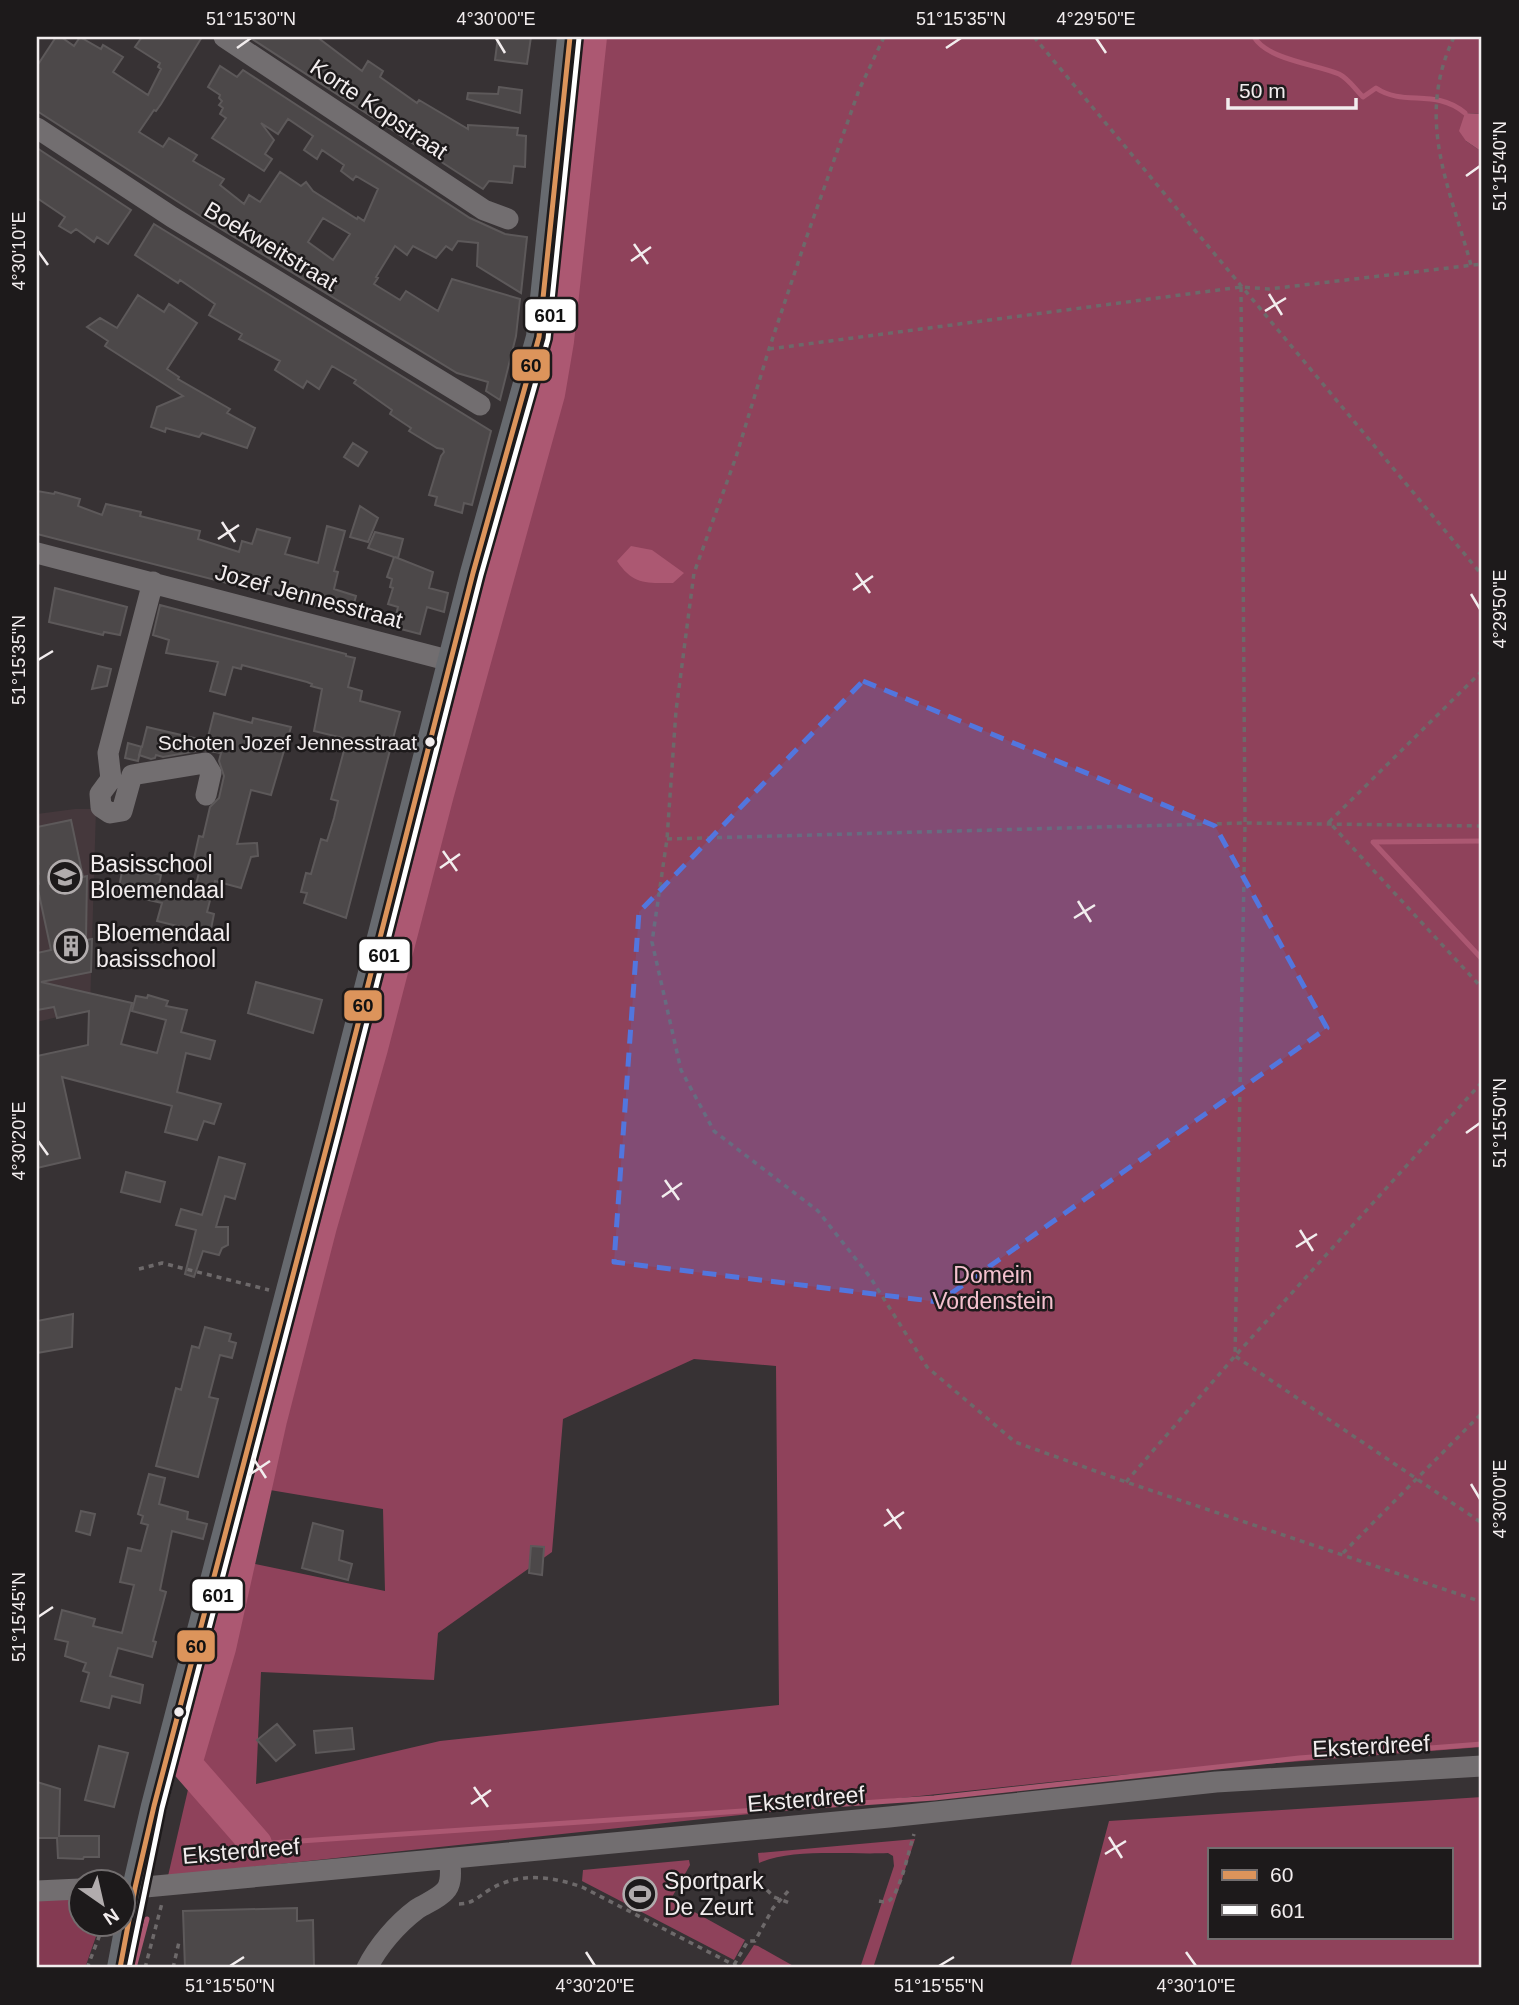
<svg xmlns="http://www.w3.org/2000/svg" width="1519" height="2005" font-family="Arial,sans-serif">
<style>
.built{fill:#45383c}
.green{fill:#843a52}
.forest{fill:#8f425b;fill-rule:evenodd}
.water{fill:#ac5872}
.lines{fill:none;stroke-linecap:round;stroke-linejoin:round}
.stream{stroke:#ac5872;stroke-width:5}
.river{stroke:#ac5872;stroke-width:32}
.building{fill:#4c4849;stroke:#5d595a;stroke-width:2;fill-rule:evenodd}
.path{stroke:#6d696a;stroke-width:3.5;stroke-dasharray:5 5;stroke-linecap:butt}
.minor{stroke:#726e70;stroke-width:21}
.major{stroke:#676a6f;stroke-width:26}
.bus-1-casing{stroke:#1d1a1b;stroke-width:10}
.bus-2-casing{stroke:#1d1a1b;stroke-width:10}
.bus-1{stroke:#dc945b;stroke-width:5}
.bus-2{stroke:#fff;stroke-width:5}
.marked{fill:#5276de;fill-opacity:0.2;stroke:#5276de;stroke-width:5;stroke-dasharray:14 9;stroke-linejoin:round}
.ticks{fill:none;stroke:#f2edee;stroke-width:2.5}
.bus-dot{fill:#f2edee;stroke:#1d1a1b;stroke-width:2.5}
.labels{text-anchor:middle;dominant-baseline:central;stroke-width:5;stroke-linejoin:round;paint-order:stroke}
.bus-label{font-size:21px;fill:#f2edee;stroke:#1d1a1b;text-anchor:end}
.street-label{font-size:23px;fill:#f2edee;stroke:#1d1a1b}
.poi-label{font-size:23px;fill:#f2edee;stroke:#1d1a1b;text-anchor:start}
.park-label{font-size:23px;fill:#f5c2cf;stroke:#1d1a1b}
.line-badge{stroke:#1d1a1b;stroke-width:2.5}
.pale-badge-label{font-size:19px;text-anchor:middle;font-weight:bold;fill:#111}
.neatline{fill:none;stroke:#f2edee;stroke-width:2.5}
.ticks-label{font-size:18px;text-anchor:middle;fill:#f2edee}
</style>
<rect width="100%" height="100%" fill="#373234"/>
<!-- built -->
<path class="built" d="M75,809H96L90,1009L37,1022V814Z"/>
<!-- green -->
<path class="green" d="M80,1898V1924L100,1925L85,1968H37V1900Z"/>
<!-- forest -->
<path class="forest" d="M585,37H1482V114L1465,113L1466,141L1482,152V1747L1107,1776L168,1876L241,1561L385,1591L383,1509L258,1488L543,395L568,201ZM694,1359L776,1366L779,1705L440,1741L256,1784L261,1672L434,1680L438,1633L552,1552L563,1419Z
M1482,1797V1968H1070L1109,1821ZM1209,1849H1451V1937H1209Z
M915,1839L873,1968H860L894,1866L893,1856L888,1853C851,1855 791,1848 759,1863L758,1853Z
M689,1860L690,1865L671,1899L745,1940L734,1960L582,1881L583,1870Z
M754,1945L758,1946L797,1968H748L741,1965Z"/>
<!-- water -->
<path class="water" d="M1465,113L1482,114V152L1466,141L1459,131Z
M631,546L652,550L684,573L673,583C646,583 633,585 617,561Z"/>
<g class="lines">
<!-- stream -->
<path class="stream" d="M1254,37C1268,60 1315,64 1339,74C1348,78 1356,90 1363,97L1376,88C1404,107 1435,88 1465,113
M1482,841L1373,842L1482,959
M256,1844L934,1798L1299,1758L1482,1744
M134,1968L147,1919"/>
<!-- river -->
<path class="river" d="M256,1844L186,1764L220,1648L271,1420L321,1226L372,1048L438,794L549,394L558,341L591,37"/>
</g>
<!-- building -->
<path class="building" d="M56,37H61L74,46L80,37L101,49L103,45L123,57L113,72L148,95L161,69L158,67L160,63L135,47L142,37H202L161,104L156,111L154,110L139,132L163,147L169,138L197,155L193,161L224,179L220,185L244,204L249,195L260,202L280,172L301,186L306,182L313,191L357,219L358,217L364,221L378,189L356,176L353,180L341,171L344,165L322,150L317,159L304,150L313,136L288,119L278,134L261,123L274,140L265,154L272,159L264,171L212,138L226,118L220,114L223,108L219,105L222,101L219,98L220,95L208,87L220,66L237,77L243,70L470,218L505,234L527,237L521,293L477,266L478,243L458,241L452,250L446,246L436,258L413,246L407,255L395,246L376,277L378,278L374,284L400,300L406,291L438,311L452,279L520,299L516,336L500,400L486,391L488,382L457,373L211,223L37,111V66ZM323,218L350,234L333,260L308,242Z
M249,37H317L362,71L368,61L383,71L380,77L417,103L419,100L468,129V125L518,128L517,135L526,136L525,167L514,166L512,183L489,181L483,189Z
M498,37H531L527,64L495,60Z
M499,87L522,90L520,113L467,99L468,93L498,94Z
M37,148L131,210L108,244L97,237L94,242L76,229L71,233L59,226L65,217L37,198Z
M154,224L491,431L472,505L464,503L462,513L435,505L437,497L429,495L441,456L444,452L443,449L437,448L409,431L411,428L390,414L392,410L354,383L356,380L332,366L319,389L307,381L303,388L275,370L280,361L239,339L242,334L209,315L215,304L180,280L178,283L135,255Z
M138,295L164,312L169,304L197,323L167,369L179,377L178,379L230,409L227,413L255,428L247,448L202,433L199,437L166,428L165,432L151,427L157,407L183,396L105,346L108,341L87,327L100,318L117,328Z
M353,443L367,452L358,466L344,457Z
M37,491L54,494L55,492L80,499L78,506L102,515L106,504L141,512L140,516L200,531L198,539L239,552L242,541L252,544L257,529L290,538L285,554L318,563L327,526L345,531L334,571L338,572L334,589L356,596L351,615L37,534Z
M360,506L378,518L368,542L350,537Z
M375,532L403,539L398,558L395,557L433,572L429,588L448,593L444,612L427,607L420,634L393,627L398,607L388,604L393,588L390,587L392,579L387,577L394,557L368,548Z
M55,588L127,607L120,635L104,632L103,635L49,622Z
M160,605L346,654V656L355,658L348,687L362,691L360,701L400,712L346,918L304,903L307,893L301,892L306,873L311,874L321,839L327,841L334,818L338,801L331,799L347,739L314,731L322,689L311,686L312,684L307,682L242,665L241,669L233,667L225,695L210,691L218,662L166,653L169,640L153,635Z
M98,666L111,669L107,686L92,689Z
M214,713L252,723L253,718L291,727L271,795L251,790L237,844L257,843L258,856L251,857L241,888L215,881L207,912L214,914L210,934L157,921L162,903L118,893L123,866L161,875L159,885L194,892L201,865L193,863L199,836L203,837L210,807L219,798L224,776L219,761L221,753L203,750L163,757L156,755L155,758L151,759L139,755L141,748L138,761L125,758L128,743L142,747L147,727L207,741Z
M71,820L83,877L87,876L86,940L92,939L91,972L41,982L132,1003L121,1044L157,1053L166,1020L132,1011L136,996L147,998L148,995L168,1001L166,1006L187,1010L181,1032L215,1041L210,1059L186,1053L177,1092L221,1104L214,1124L204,1121L197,1140L165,1132L172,1106L62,1077L80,1158L37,1168V1056L88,1045L89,1011L57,1018L54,1007L37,1010V953L51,950L37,885L39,884L37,871V827Z
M256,982L322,1000L313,1033L248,1013Z
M219,1157L245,1164L235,1199L225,1196L216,1227H228V1245L222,1248L219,1255L203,1251L194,1277L185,1274L196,1230L176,1225L181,1209L202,1215Z
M126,1172L165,1182L160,1202L121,1192Z
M73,1314L72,1347L37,1353V1321Z
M205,1327L231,1334L229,1341L236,1343L232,1358L220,1355L209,1397L218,1399L198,1477L156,1466L176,1388L181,1390L192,1346L199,1348Z
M149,1474L165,1478L159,1504L188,1512L187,1519L207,1524L203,1539L172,1531L160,1590L166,1592L153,1641L156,1642L152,1657L118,1648L110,1676L143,1685L140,1703L112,1696L109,1708L81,1701L89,1673L83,1671L86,1663L65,1656L68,1642L55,1639L62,1610L95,1619L93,1626L122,1633L134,1585L120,1582L128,1548L141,1551L148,1525L141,1523L143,1516L138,1514Z
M81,1511L95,1514L90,1535L76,1531Z
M313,1523L343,1531L339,1560L352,1564L348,1580L302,1568Z
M531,1546L544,1547L542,1575L529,1573Z
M277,1724L295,1745L276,1761L257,1740Z
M352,1728L354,1749L316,1753L314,1731Z
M99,1746L128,1753L114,1807L85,1800Z
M37,1782L60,1789L59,1836H99V1857H84L83,1859L58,1858L57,1838H37Z
M297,1908V1921L313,1920L314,1968H185L183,1911Z"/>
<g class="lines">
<!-- path -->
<path class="path" d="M884,37L859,90L807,236L769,349L736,457L694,573L676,711L667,839L652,942L681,1070L714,1131L818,1211L870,1277L927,1367L1015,1442L1126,1482L1482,1602
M1034,37L1482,575
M1454,37C1415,119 1449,185 1471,265
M1241,287L1245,823L1235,1356L1482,1523
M769,349L1241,287L1269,289L1482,264
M1482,671L1329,822L1482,988
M667,839L1245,823L1482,826
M139,1269L162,1263L269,1290
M1126,1482L1235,1356L1482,1082
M1343,1553L1482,1413
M767,1890L774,1897L792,1904
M879,1901C884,1902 886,1903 890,1900C901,1890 909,1849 914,1834
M459,1904C472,1904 478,1897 489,1890C518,1872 551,1876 582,1887L740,1968
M734,1965L748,1941H755L773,1908L791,1888
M87,1968L104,1924
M145,1968L162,1903
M173,1968L179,1942"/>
<!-- minor -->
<path class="minor" d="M224,37L484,210L508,219
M37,128L172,217L480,405
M37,553L451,661
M153,582L108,753L111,779L100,794L101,807L110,813L122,811L132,775L205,763L211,773L206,795
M135,1888L889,1817L1216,1782L1482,1766
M37,1891L80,1889
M367,1968C378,1946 397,1924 417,1909C426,1903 438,1899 445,1891C453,1883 450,1869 450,1859"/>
<!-- major -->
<path class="major" d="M120,1968L135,1888L154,1806L331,1130L473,573L539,337L570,37"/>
<defs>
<path id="bus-1" d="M120,1968L135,1888L154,1806L331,1130L473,573L539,337L570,37"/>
<path id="bus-2" d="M129,1968L162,1808L339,1132L481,575L548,339L579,38"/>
</defs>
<!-- bus-1 casing -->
<use href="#bus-1" class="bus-1-casing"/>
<!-- bus-2 casing -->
<use href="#bus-2" class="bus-2-casing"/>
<!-- bus-1 -->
<use href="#bus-1" class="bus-1"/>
<!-- bus-2 -->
<use href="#bus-2" class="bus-2"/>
</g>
<!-- marked area -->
<path class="marked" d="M863,681L1215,826L1327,1028L939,1302L614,1262L639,912Z"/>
<!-- ticks -->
<path class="ticks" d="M496,38L505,53M1096,38L1106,53M237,48L251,38M946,48L961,38M1466,176L1480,166M634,244L648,264M38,251L48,265M631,261L651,247M1269,294L1282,315M1265,311L1286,298M222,522L235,542M218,539L239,525M856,573L870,593M853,590L873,576M1471,594L1480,609M38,660L53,651M443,851L457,871M440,868L460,854M1078,901L1091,922M1074,918L1095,905M1466,1133L1480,1123M38,1141L48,1155M665,1180L679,1200M662,1197L682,1183M1300,1230L1313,1251M1296,1247L1317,1234M253,1458L266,1478M249,1475L270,1461M1471,1484L1480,1499M887,1509L901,1529M884,1526L904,1512M38,1617L53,1607M474,1787L488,1807M471,1804L491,1790M1109,1837L1122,1858M1105,1854L1126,1841M586,1952L595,1966M1186,1952L1196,1966M230,1966L244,1957M939,1966L954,1957"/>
<!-- icons -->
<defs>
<symbol id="school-ring" viewBox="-11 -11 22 22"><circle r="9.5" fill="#1d1a1b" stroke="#b1acad" stroke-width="1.5"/><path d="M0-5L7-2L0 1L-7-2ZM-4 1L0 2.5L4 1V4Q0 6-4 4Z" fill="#b1acad"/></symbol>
<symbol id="building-ring" viewBox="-11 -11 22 22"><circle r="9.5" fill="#1d1a1b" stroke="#b1acad" stroke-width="1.5"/><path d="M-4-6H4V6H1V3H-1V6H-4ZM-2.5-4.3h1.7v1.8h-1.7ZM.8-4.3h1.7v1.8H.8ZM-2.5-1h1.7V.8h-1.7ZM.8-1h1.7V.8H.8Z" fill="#b1acad"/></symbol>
<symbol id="stadium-ring" viewBox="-11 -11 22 22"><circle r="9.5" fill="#1d1a1b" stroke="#b1acad" stroke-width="1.5"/><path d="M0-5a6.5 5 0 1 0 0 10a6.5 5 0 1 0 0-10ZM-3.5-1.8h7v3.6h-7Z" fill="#b1acad"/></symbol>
</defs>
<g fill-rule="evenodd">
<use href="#school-ring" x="46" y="858" width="38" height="38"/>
<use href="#building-ring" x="52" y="927" width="38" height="38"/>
<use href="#stadium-ring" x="621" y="1875" width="38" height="38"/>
</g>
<!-- markers -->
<g class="bus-dot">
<circle cx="430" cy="742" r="6"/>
<circle cx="179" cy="1712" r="6"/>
</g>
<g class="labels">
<!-- bus labels -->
<g class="bus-label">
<text x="417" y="742">Schoten Jozef Jennesstraat</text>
</g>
<!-- street labels -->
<g class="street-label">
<text transform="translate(379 109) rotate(34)">Korte Kopstraat</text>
<text transform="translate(271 246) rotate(31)">Boekweitstraat</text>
<text transform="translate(309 596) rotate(15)">Jozef Jennesstraat</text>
<text transform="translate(1371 1746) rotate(-3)">Eksterdreef</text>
<text transform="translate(806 1799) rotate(-5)">Eksterdreef</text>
<text transform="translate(241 1851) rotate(-5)">Eksterdreef</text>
</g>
<!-- poi labels -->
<g class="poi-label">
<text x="90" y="864">Basisschool<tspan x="90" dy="26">Bloemendaal</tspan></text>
<text x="96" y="933">Bloemendaal<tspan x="96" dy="26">basisschool</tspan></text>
<text x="664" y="1881">Sportpark<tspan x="664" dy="26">De Zeurt</tspan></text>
</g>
<!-- park labels -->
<g class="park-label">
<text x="993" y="1275">Domein<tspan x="993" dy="26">Vordenstein</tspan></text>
</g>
</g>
<g class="line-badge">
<rect x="524" y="298" width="53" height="34" rx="7" fill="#fff"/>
<rect x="511" y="348" width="40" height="34" rx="7" fill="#dc945b"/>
<rect x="358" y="938" width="53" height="34" rx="7" fill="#fff"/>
<rect x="343" y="989" width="40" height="33" rx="7" fill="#dc945b"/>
<rect x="191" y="1578" width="53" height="34" rx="7" fill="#fff"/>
<rect x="176" y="1629" width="40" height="34" rx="7" fill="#dc945b"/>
</g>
<g class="pale-badge-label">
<text x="550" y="322">601</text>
<text x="531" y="372">60</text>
<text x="384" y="962">601</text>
<text x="363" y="1012">60</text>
<text x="218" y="1602">601</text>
<text x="196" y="1653">60</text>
</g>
<!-- border -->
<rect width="1519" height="2005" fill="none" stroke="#1d1a1b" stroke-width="77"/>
<!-- legend -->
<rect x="1208" y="1848" width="245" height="91" fill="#1d1a1b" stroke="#726e6f" stroke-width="2"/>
<rect x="1222" y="1870" width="35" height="10" fill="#dc945b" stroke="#726e6f" stroke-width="2"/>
<text x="1270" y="1882" font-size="21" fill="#f2edee">60</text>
<rect x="1222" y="1905" width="35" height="10" fill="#ffffff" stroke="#726e6f" stroke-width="2"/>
<text x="1270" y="1918" font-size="21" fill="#f2edee">601</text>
<!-- north arrow -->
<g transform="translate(102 1903) rotate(146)"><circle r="33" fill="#1d1a1b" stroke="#726e6f" stroke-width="2"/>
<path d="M0-5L12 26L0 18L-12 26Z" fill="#b1acad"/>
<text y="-10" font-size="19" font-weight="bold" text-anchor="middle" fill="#f2edee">N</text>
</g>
<!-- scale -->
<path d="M1228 98v10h128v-10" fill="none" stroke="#f2edee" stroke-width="3.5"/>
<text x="1239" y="98" font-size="21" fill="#f2edee" stroke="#1d1a1b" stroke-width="5" paint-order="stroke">50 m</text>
<rect x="38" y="38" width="1442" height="1928" class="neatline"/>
<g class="ticks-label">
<text x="251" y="25">51°15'30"N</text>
<text x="496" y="25">4°30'00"E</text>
<text x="961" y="25">51°15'35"N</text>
<text x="1096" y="25">4°29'50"E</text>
<text transform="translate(1500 166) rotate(-90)" y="6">51°15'40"N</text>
<text transform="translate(19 251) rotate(-90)" y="6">4°30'10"E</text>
<text transform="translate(1500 609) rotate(-90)" y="6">4°29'50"E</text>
<text transform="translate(19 660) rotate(-90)" y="6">51°15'35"N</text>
<text transform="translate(1500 1123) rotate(-90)" y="6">51°15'50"N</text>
<text transform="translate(19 1141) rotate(-90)" y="6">4°30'20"E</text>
<text transform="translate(1500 1499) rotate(-90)" y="6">4°30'00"E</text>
<text transform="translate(19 1617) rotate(-90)" y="6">51°15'45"N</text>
<text x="230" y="1992">51°15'50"N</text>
<text x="595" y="1992">4°30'20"E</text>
<text x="939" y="1992">51°15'55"N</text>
<text x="1196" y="1992">4°30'10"E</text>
</g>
</svg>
